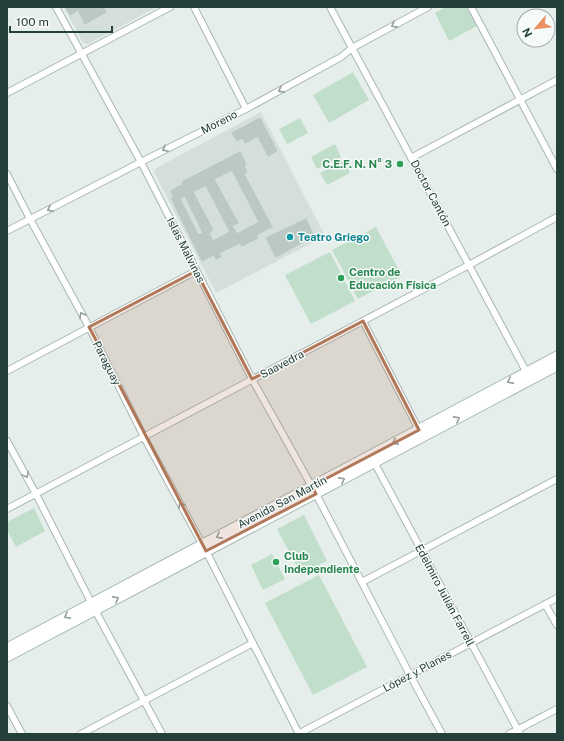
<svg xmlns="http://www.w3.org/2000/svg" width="564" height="741" font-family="'Public Sans',sans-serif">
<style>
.built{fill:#d4deda}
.green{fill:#c0deca}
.building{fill:#bbc9c4;stroke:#b8c7c2;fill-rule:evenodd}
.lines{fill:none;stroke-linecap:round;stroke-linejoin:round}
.minor-casing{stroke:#a8b6b2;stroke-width:8}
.secondary-casing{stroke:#a4b9b3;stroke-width:11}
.minor{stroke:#fff;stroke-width:6}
.secondary{stroke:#fff;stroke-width:9}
.oneway{stroke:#929f9c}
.marked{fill:#b07859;fill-opacity:0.2;stroke:#b07859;stroke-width:3;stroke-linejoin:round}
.leisure-dot{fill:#2e9e5b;stroke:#f6faf9;stroke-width:1.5}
.culture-dot{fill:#0f9aa8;stroke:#f6faf9;stroke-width:1.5}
.labels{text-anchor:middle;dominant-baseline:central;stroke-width:3;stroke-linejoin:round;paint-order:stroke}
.street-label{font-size:11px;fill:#253f3a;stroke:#f6faf9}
.leisure-label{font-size:11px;font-weight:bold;fill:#27864d;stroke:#f6faf9;text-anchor:start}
.culture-label{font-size:11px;font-weight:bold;fill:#0d838f;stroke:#f6faf9;text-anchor:start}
</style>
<rect width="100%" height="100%" fill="#e6eeeb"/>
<!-- built -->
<path class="built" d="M64,7H157L88,44L83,43Z
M261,112L325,236L216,293L154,172L156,168Z"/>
<!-- green -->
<path class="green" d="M446,7H466L477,26L449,41L435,13Z
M353,72L369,100L329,123L313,95Z
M300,118L308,133L287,144L279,129Z
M335,144L341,157L317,169L311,157Z
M344,160L350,173L327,185L320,173Z
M376,227L402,276L358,299L332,250Z
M330,252L355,301L311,324L285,275Z
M34,508L45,531L16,547L7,530V522Z
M304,515L327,561L301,574L277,529Z
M272,554L285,579L263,590L251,565Z
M319,575L367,667L313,695L265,603Z"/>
<!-- building -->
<path class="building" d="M65,7H103L106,12L85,24L78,10L70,15Z
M260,118L277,151L268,156L258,136L245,143L243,138L237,141L232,133Z
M240,152L246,164L244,166L247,172L244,174L272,227L256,235L258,238L242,246L240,243L219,253L221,257L216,259L214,255L202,261L171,198L174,197L171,191L183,184L182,182ZM232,170L259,222L237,234L232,226L238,223L214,179ZM206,185L230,232L213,241L209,233L213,230L193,192ZM185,196L203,233L198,235L180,199Z
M306,219L314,236L276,257L266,238Z"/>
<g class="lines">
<defs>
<path id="minor" d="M56,7L141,162L252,379L316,494L410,675L442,734
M194,7L246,109
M330,7L528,375
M471,7L557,169
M7,93L170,7
M411,158L557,80
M7,174L30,219L89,327L144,437L206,551L299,734
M7,231L141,162L246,109L341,57L352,48L428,7
M363,321L420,432
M7,371L196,271
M7,441L36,494L95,610L162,734
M373,460L520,734
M7,509L469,265L557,217
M362,582L557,479
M545,604L557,625
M7,706L22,734
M81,734L253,643
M298,734L557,598
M509,734L557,709"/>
<path id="secondary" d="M7,648L557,356
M7,657L557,366"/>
</defs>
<!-- minor casing -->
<use href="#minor" class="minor-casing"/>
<!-- secondary casing -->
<use href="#secondary" class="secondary-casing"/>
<!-- minor -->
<use href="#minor" class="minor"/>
<!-- secondary -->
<use href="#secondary" class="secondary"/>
</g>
<!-- one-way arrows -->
<defs><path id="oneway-chevron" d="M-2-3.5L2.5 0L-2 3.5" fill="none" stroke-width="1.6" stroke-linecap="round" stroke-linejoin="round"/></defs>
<g class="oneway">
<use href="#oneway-chevron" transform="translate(394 25) rotate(152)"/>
<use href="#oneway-chevron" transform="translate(281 90) rotate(151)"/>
<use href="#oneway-chevron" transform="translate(165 149) rotate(153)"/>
<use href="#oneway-chevron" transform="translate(50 209) rotate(153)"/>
<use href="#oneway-chevron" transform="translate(82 315) rotate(-119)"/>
<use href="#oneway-chevron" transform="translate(510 381) rotate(152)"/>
<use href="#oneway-chevron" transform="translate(457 419) rotate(-28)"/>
<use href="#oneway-chevron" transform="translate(395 442) rotate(152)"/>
<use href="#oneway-chevron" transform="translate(26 475) rotate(62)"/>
<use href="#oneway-chevron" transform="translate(342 480) rotate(-28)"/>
<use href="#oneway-chevron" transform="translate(181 505) rotate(-119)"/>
<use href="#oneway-chevron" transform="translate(219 536) rotate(152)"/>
<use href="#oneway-chevron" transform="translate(116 599) rotate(-28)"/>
<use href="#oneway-chevron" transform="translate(67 616) rotate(152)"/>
</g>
<!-- marked area -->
<path class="marked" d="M196,271L252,379L363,321L419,430L312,486L316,494L206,551L89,327Z"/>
<!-- markers -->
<g class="leisure-dot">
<circle cx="400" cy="164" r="4"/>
<circle cx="341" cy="278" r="4"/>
<circle cx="276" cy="562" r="4"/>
</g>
<circle class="culture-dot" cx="290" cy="237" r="4"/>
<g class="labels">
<!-- street labels -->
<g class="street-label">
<text transform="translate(219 122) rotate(-27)">Moreno</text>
<text transform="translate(431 193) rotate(62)">Doctor Cantón</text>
<text transform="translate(186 250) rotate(63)">Islas Malvinas</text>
<text transform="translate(107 363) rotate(63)">Paraguay</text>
<text transform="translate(282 364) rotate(-28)">Saavedra</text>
<text transform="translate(282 502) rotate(-28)">Avenida San Martín</text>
<text transform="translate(445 595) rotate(62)">Edelmiro Julián Farrell</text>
<text transform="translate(417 671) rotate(-28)">López y Planes</text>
</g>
<!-- leisure labels -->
<g class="leisure-label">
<text x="392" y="164" text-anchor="end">C.E.F. N. N° 3</text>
<text x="349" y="272">Centro de<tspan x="349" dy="13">Educación Física</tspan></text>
<text x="284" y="556">Club<tspan x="284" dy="13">Independiente</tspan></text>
</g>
<!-- culture labels -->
<g class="culture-label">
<text x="298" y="237">Teatro Griego</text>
</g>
</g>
<!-- border -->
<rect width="564" height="741" fill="none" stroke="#253f3a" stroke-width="16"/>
<!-- north arrow -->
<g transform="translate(536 28) rotate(242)"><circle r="19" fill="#f6faf9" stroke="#a2afad"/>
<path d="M0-3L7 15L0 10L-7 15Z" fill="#ec9066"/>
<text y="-6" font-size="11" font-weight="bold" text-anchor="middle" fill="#253f3a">N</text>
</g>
<!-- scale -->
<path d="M10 26v6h102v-6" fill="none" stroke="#253f3a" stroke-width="2"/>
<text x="16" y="26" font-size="12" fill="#253f3a" stroke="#f6faf9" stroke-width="3" paint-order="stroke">100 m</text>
</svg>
